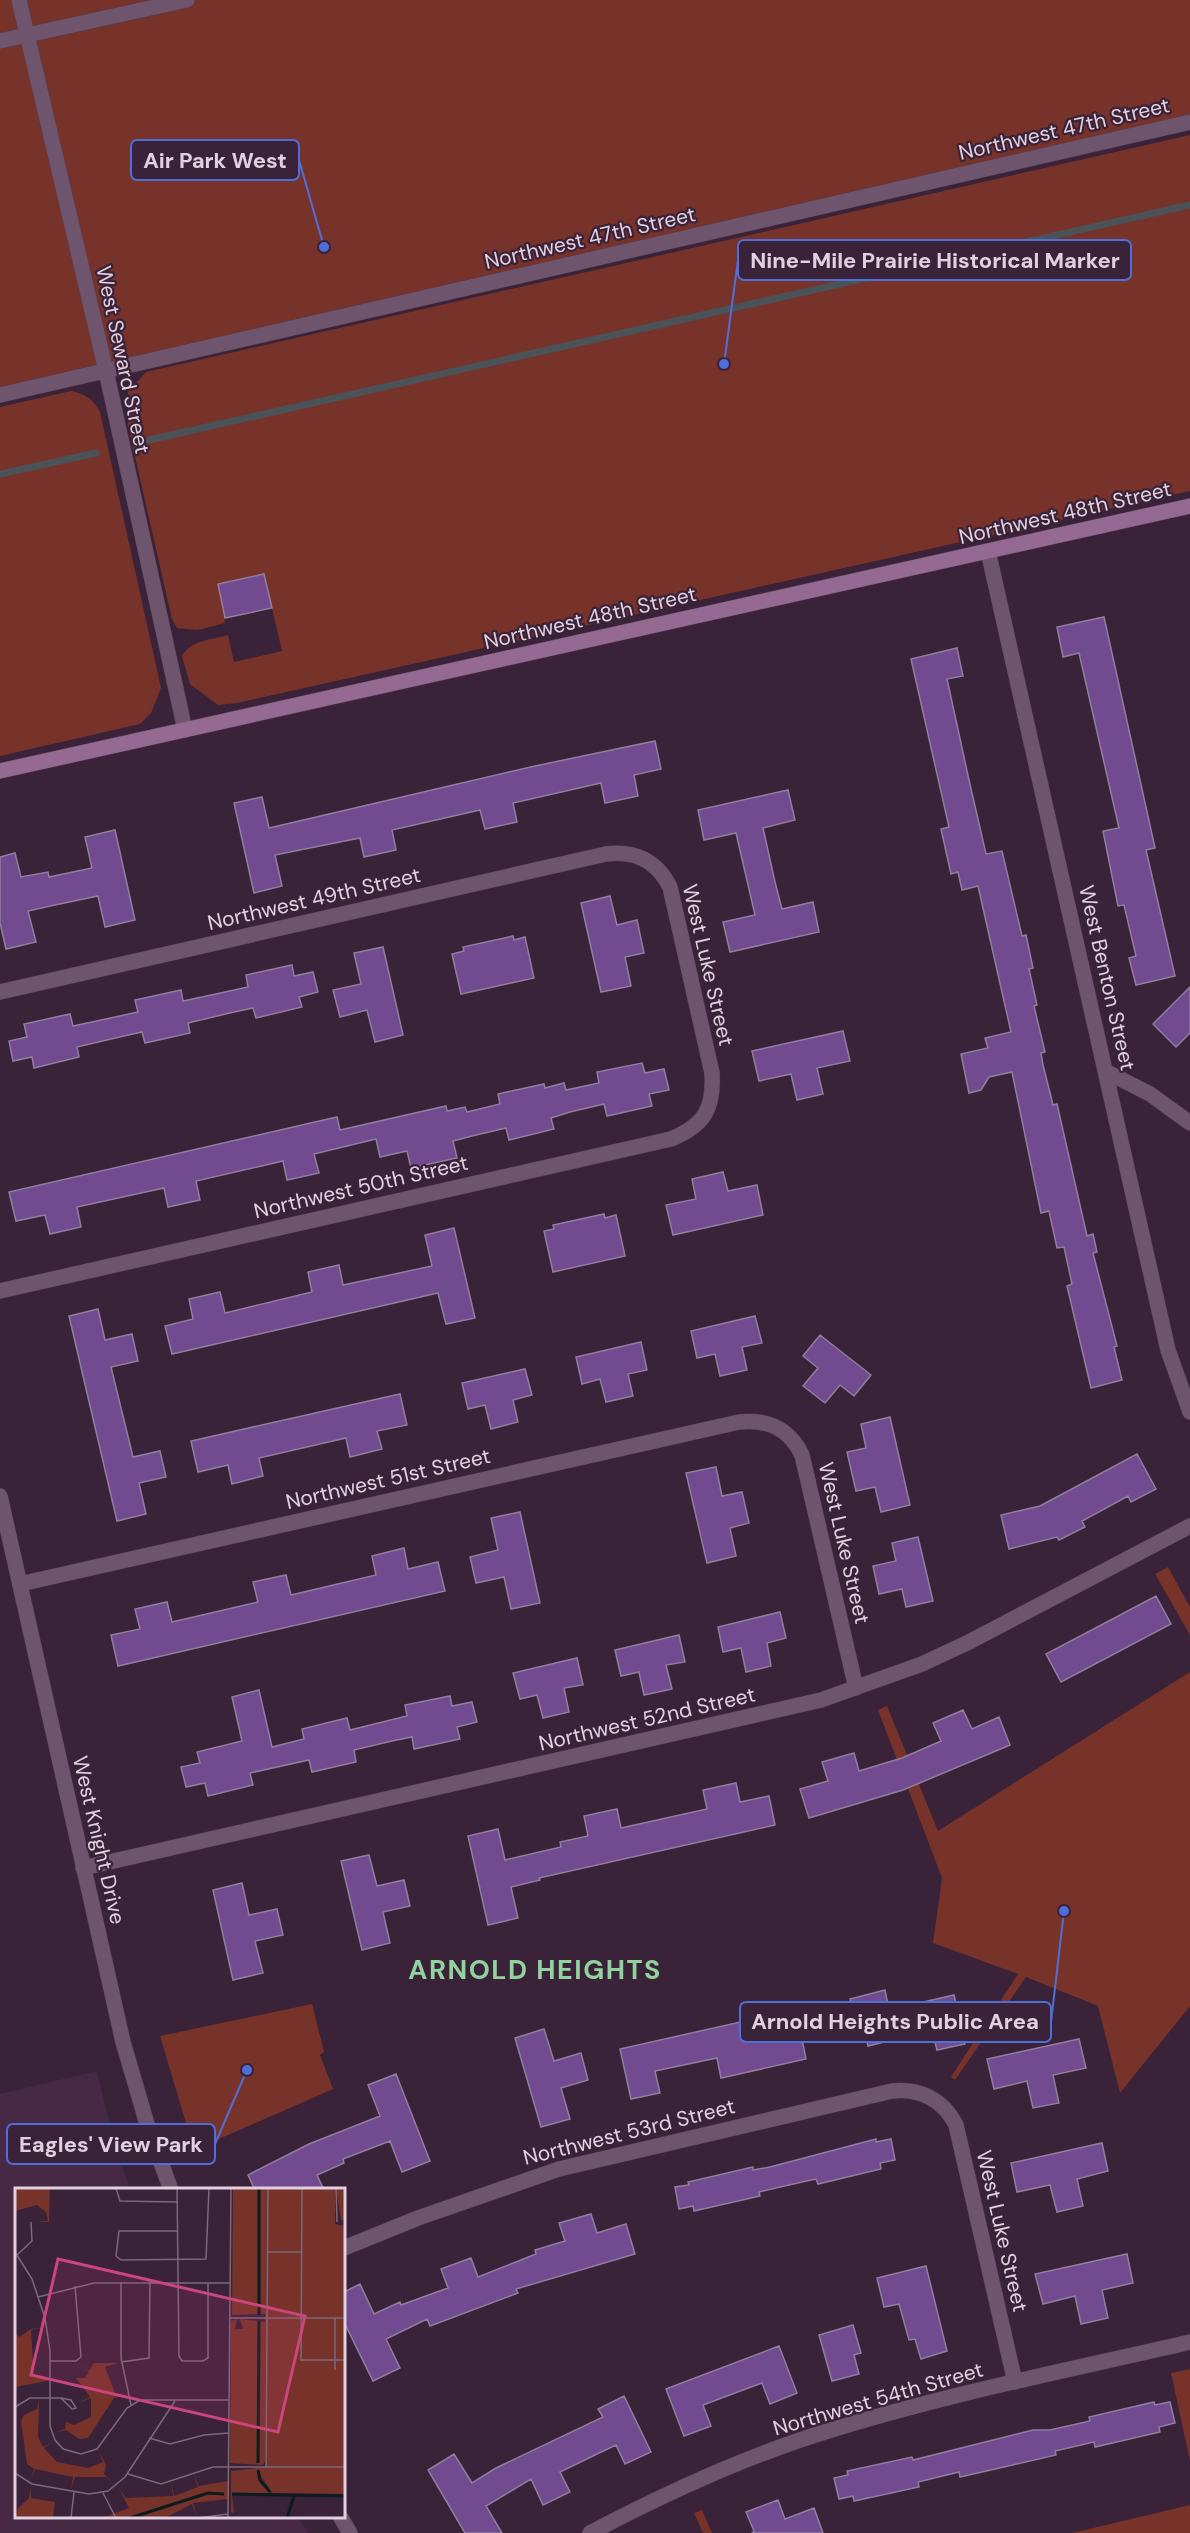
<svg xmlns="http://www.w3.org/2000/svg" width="1190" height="2533" font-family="'DM Sans',sans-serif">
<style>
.built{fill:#472845}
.green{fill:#773229}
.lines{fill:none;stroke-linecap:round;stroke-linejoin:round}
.stream{stroke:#4b5258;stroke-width:7}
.building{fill:#714a8f;stroke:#907e9f;stroke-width:1.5}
.minor-casing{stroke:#553e54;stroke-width:16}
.tertiary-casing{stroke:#553e54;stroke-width:16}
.secondary-casing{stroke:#553e54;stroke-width:16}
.minor{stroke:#6f546d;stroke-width:15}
.tertiary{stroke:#6f546d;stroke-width:15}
.secondary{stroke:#956a92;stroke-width:15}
.labels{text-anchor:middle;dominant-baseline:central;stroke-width:4.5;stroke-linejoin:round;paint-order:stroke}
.street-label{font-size:21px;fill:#e1d1e0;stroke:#3a2239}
.district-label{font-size:27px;font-weight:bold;letter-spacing:1.5px;fill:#91d29d;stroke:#3a2239}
.inset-river{fill:none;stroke:#0b1b1e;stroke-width:3}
.inset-road{fill:none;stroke:#7d687c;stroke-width:1.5}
.view{fill:#ca467c;fill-opacity:0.15;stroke:#ca467c;stroke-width:3}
.inset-edge{fill:none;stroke:#e1d1e0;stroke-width:3}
.leader{fill:none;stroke:#4e6fda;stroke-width:2}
.callout-dot{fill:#4e6fda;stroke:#3a2239;stroke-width:2}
.callout{fill:#3a2239;stroke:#4e6fda;stroke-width:2}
.callout-label{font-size:22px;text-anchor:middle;font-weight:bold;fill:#e1d1e0}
</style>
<rect width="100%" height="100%" fill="#3a2239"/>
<!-- built -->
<path class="built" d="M97,2071L114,2144L130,2189L16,2190V2516L298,2517L308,2533H0V2094Z"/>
<!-- green -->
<path class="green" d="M0,0H1190V122L0,395Z
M1190,135V491L237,703L218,705L190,684L182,656C191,640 211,640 228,635L234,662L282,651L264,574L218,584L225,623L198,630L177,628L172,619L128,426V392L146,372Z
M71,391C86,394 93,399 100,412L161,688L151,713L140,724L0,756V407Z
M1168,1567L1190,1607V1635L1155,1574Z
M1190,1672V2006L1120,2093L1098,2006L1026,1977L955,2080L951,2077L1018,1974L933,1943L942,1878L878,1710L887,1706L938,1831Z
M312,2004L324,2052L320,2055L333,2089L194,2150L160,2036Z
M1190,2369V2461L1171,2373Z
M1190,2505V2533H1072L1085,2530Z
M702,2510L712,2533H703L694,2513Z"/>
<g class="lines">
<!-- stream -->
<path class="stream" d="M149,440L1190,205
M0,474L96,453"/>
</g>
<!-- building -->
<path class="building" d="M264,574L272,608L225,618L218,584Z
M1104,617L1155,848L1146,850L1175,976L1136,985L1129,958L1136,956L1124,905L1118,906L1103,831L1119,828L1079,653L1063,657L1057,627Z
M957,648L963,676L947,679L969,780L986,854L1002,851L1022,936L1026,935L1033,968L1029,969L1037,1005L1034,1006L1045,1052L1041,1053L1043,1065L1053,1105L1057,1104L1087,1236L1093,1234L1097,1252L1093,1253L1117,1346L1114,1347L1122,1380L1091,1388L1067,1286L1072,1284L1064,1247L1057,1248L1049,1211L1041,1213L1012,1072L989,1077L981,1090L969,1093L961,1054L988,1048L985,1038L1011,1032L978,886L962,890L958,872L951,874L941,829L949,827L911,659Z
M655,741L661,769L634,775L638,796L605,803L601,783L513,803L517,822L485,829L480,810L392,830L396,850L364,857L360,838L275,855L282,886L254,893L234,803L262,797L269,828L535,766Z
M788,790L795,820L763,828L775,882L782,909L813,902L819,932L730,952L723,922L755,915L736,833L704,840L698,810Z
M115,830L135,920L105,927L98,896L55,905L28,911L36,942L6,949L0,923V857L15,853L21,877L48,872L49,877L92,868L85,837Z
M610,896L617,925L637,920L644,953L625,957L631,986L601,992L581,903Z
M513,936L514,940L525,937L534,978L461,994L452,954L464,951L463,947Z
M383,947L403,1035L375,1042L367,1010L340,1017L333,990L361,984L354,953Z
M292,965L294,976L313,972L318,992L299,997L302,1007L256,1018L253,1008L234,1012L188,1023L190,1033L145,1043L142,1032L124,1036L77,1047L79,1057L34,1068L32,1057L13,1061L9,1041L27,1037L24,1024L70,1014L73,1026L92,1022L138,1012L135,1000L181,990L183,1001L202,997L248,987L246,975Z
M1190,987V1033L1176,1047L1153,1024Z
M843,1031L850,1061L817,1068L823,1094L797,1100L791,1074L759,1081L752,1051Z
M642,1063L645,1073L664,1069L669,1090L649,1094L652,1106L607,1116L604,1104L570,1112L551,1118L554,1129L509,1140L506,1128L472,1136L453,1141L457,1158L411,1168L407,1151L380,1157L376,1139L314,1154L319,1173L287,1180L283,1161L196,1181L200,1200L168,1207L164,1188L77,1207L81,1227L50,1234L45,1215L16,1221L9,1192L337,1117L340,1130L446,1106L447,1111L465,1107L467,1112L500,1104L498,1094L544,1084L545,1088L564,1083L566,1090L599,1083L597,1072Z
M723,1172L728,1191L757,1185L763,1215L673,1235L666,1205L696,1199L692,1179Z
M604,1214L605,1218L616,1215L625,1256L553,1272L544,1231L554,1229L553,1225Z
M454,1228L475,1318L446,1324L438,1293L172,1354L165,1326L193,1319L189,1299L220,1292L225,1313L312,1292L308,1272L339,1265L343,1285L432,1266L425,1235Z
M98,1309L105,1340L132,1334L138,1361L111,1367L133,1457L160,1451L166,1477L139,1483L146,1514L117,1521L69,1316Z
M755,1316L762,1343L742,1347L747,1370L720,1376L715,1354L697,1358L691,1331Z
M820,1335L871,1375L854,1396L840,1385L825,1403L803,1386L818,1368L803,1356Z
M641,1342L647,1370L628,1374L633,1396L606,1402L600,1379L582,1384L576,1357Z
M525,1369L532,1395L513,1400L518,1422L491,1429L485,1405L468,1409L462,1383Z
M400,1394L407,1425L377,1431L382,1449L350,1457L346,1438L259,1458L263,1476L232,1484L228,1465L198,1472L191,1441Z
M890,1417L910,1505L881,1512L875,1487L856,1491L847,1452L866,1448L861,1424Z
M1137,1454L1156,1489L1131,1502L1128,1496L1082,1521L1085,1527L1059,1540L1057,1537L1009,1549L1001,1515L1040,1506Z
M716,1467L722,1496L742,1492L749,1523L730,1528L736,1556L707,1563L686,1473Z
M520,1512L540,1603L511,1609L504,1577L476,1583L470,1557L498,1550L491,1518Z
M918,1537L933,1601L906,1607L902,1589L879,1594L873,1566L896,1561L892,1543Z
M404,1548L408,1569L438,1562L445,1591L118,1666L111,1635L140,1629L135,1609L167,1602L172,1622L258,1602L253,1582L286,1575L291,1595L376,1575L372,1556Z
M1156,1596L1171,1624L1061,1682L1046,1654Z
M780,1612L786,1638L767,1643L771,1666L746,1672L741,1648L723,1652L718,1627Z
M679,1635L685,1662L666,1665L672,1689L644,1695L639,1672L621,1676L615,1650Z
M577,1658L583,1685L564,1688L569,1712L543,1718L537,1695L520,1699L513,1673Z
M259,1690L272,1747L304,1739L302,1729L347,1718L350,1730L407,1716L405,1705L450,1696L452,1706L472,1702L477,1722L457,1727L460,1739L414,1749L412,1737L392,1741L354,1750L356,1762L312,1772L309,1760L250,1773L253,1785L208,1796L205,1783L186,1787L181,1767L200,1763L197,1752L242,1741L232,1697Z
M963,1710L972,1729L999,1717L1010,1745L903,1790L809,1818L800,1789L828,1781L822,1762L854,1753L859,1771L902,1758L941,1741L933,1723Z
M736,1783L740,1802L769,1796L775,1825L539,1878L540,1880L511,1887L518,1918L488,1925L468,1836L498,1829L505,1860L561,1847L560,1842L588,1836L584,1816L617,1809L621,1828L707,1809L703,1790Z
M369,1855L377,1886L404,1880L410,1906L383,1912L390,1943L362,1950L341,1861Z
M242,1883L249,1915L277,1909L283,1935L255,1941L263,1973L233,1980L213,1890Z
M885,1990L889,2010L954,1995L965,2044L937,2050L932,2030L868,2046L863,2025L857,2027L850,1999Z
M803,2008L809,2037L802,2039L806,2059L721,2078L717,2058L655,2071L660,2093L631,2099L620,2049Z
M544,2029L554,2061L581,2053L588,2080L561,2088L570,2119L541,2127L515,2038Z
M1079,2039L1086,2068L1053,2075L1059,2103L1033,2108L1027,2081L994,2089L987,2059Z
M396,2074L430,2161L402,2172L390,2141L343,2159L344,2163L317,2175L324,2190H255L248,2175L309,2144L380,2116L368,2085Z
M876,2139V2142L891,2139L895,2160L880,2163L881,2169L818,2184L816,2179L802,2182L759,2192L760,2196L694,2211L693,2206L679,2209L675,2187L689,2185L688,2182L753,2167V2170L770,2167Z
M1102,2143L1108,2171L1077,2179L1083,2206L1057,2212L1050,2185L1017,2192L1011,2163Z
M591,2214L597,2233L626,2224L635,2254L516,2289L518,2293L430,2326L427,2319L386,2339L400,2368L373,2381L344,2322V2292L360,2284L374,2314L400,2302L401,2305L448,2288L441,2269L471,2258L478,2277L536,2254L535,2250L565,2241L559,2223Z
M1127,2254L1133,2283L1102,2290L1108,2318L1081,2324L1075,2296L1043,2304L1035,2274Z
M926,2266L947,2351L921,2359L915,2339L909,2340L899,2304L884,2307L877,2278Z
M853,2325L861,2353L854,2355L859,2374L832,2381L819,2335Z
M779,2346L797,2393L770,2404L762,2383L743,2390L703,2405L711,2426L684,2436L666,2389Z
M624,2396L651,2452L625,2464L616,2445L597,2454L560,2472L570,2492L543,2505L531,2479L486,2506L502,2533H465L428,2470L454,2454L472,2483L496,2468L603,2417L598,2409Z
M1154,2402L1155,2405L1170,2402L1175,2423L1159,2427L1160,2432L1095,2447L1094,2442L1055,2451L1056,2455L960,2477L959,2472L918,2482L919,2487L854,2501L853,2496L839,2499L834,2478L848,2475L847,2471L912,2457L913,2460L1033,2430H1050L1090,2421L1089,2417Z
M778,2500L785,2519L814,2508L823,2533H752L754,2531L746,2512Z"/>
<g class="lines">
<defs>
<path id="minor" d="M19,0L106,371L185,730
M0,41L187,0
M0,395L1190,122
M988,551L1168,1350L1190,1412
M0,992L606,854C635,850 657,861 670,887L712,1073C714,1108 705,1125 671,1139L0,1291
M1107,1072L1150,1094L1190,1123
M20,1584L739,1422C768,1419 789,1428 802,1455L856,1688
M83,1868L821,1700L922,1664L969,1642L1190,1526
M344,2248L418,2218L559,2169L892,2091C919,2088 943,2099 956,2125L1015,2382
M590,2533C666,2493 746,2456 828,2431C947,2394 1069,2370 1190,2342"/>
<path id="tertiary" d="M0,1496L123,2042L147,2124L171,2190
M340,2516L350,2533"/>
<path id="secondary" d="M0,771L1190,506"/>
</defs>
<!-- minor casing -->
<use href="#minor" class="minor-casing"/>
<!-- tertiary casing -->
<use href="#tertiary" class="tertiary-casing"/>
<!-- secondary casing -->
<use href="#secondary" class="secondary-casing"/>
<!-- minor -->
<use href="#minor" class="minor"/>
<!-- tertiary -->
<use href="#tertiary" class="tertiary"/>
<!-- secondary -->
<use href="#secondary" class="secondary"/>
</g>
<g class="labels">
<!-- street labels -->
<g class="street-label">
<text transform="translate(1064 129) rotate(-13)">Northwest 47th Street</text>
<text transform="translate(590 238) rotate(-13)">Northwest 47th Street</text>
<text transform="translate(123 360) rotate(78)">West Seward Street</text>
<text transform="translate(1065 513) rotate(-13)">Northwest 48th Street</text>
<text transform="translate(590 618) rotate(-13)">Northwest 48th Street</text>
<text transform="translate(314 899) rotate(-13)">Northwest 49th Street</text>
<text transform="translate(708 965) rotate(77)">West Luke Street</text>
<text transform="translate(1107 978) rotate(77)">West Benton Street</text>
<text transform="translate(361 1187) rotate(-13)">Northwest 50th Street</text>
<text transform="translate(388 1479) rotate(-13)">Northwest 51st Street</text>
<text transform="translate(844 1543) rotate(77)">West Luke Street</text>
<text transform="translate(647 1719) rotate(-13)">Northwest 52nd Street</text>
<text transform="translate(99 1840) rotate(77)">West Knight Drive</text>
<text transform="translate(629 2132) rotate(-14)">Northwest 53rd Street</text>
<text transform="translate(1002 2231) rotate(77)">West Luke Street</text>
<text transform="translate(878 2399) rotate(-16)">Northwest 54th Street</text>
</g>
<!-- district labels -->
<g class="district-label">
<text x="535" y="1969">ARNOLD HEIGHTS</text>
</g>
</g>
<!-- overview -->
<g transform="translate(15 2188)">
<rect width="330" height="330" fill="#3a2239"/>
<path d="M1,0H35L34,34H22L33,33L31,24L22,17L0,23ZM218,0H320V36L330,38V306L257,305L242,282L255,305H217L219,325L216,324V283L251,279L250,126L217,127ZM321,0H330V31L326,33ZM222,131L220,141H228L225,131L251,134L250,274L247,277L215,275L216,133ZM29,139L16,142L19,188L32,189V193L0,199V144L4,149L16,141ZM66,174L74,183L79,175H103L90,179L101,208L111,207L99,210L73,250L64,251L51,242L39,245L50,241L51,234L59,237L76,229V210L63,215L75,209L61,190H70L74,184ZM24,212L23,249L28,259L38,254L29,260L42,274L73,280L88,274L84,263L91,277L89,286L99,297L91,289H60L56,301L58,289L20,281L15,293L19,281L12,276L6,233L9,227L22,221ZM178,285L184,298L213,293V311L178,315L182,330L177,316L150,330H87L114,320L104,300L111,310L158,308L156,294L159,308L183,299ZM16,299V310L40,314L38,330H1L3,320L14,310Z" fill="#773229"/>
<path class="inset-river" d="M244,127V0M243,275L244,133M243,282L245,292L255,304M217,306L330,308M115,330L193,305L209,306M272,330L279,308"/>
<path class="inset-road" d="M101,0L105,13L162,14M162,0L164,168L167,173H188L193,170V95M287,0L286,172H330M321,0L322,34M162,43H104L101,68L106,72L191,71L194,0M0,64L17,91L30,130L35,163V238L40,252L48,261L66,266L82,261L112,220L125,212H214M252,64H286M2,67L17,53L16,34M106,94V170L116,217M23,109L79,95H215M215,130H330M35,173H61L66,169L60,98M106,174L134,170L135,94M320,182V130M0,219L15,210H46L56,212L61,220L57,221L46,210M134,250L155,256L189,247L214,245M251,279L253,0M0,285L17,296L74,306L93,303L110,289L160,213M113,286L146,296L198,279H330M88,305L101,330M56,330L59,304M182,330L213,326M213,330L216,0"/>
<path class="view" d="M43,71L290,128L263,244L16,187Z"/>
<rect width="330" height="330" class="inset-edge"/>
</g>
<!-- callouts -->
<path class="leader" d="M324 247L299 160M724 364L738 260M1064 1911L1051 2022M247 2070L215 2144"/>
<g class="callout-dot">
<circle cx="324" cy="247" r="6"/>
<circle cx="724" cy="364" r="6"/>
<circle cx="1064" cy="1911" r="6"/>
<circle cx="247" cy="2070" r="6"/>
</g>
<g class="callout">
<rect x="131" y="140" width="168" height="40" rx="6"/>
<rect x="738" y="240" width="393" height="40" rx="6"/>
<rect x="740" y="2002" width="311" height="40" rx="6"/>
<rect x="7" y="2124" width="208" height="40" rx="6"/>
</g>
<g class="callout-label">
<text x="215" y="168">Air Park West</text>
<text x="935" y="268">Nine-Mile Prairie Historical Marker</text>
<text x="895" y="2029">Arnold Heights Public Area</text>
<text x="111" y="2152">Eagles' View Park</text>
</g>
</svg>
